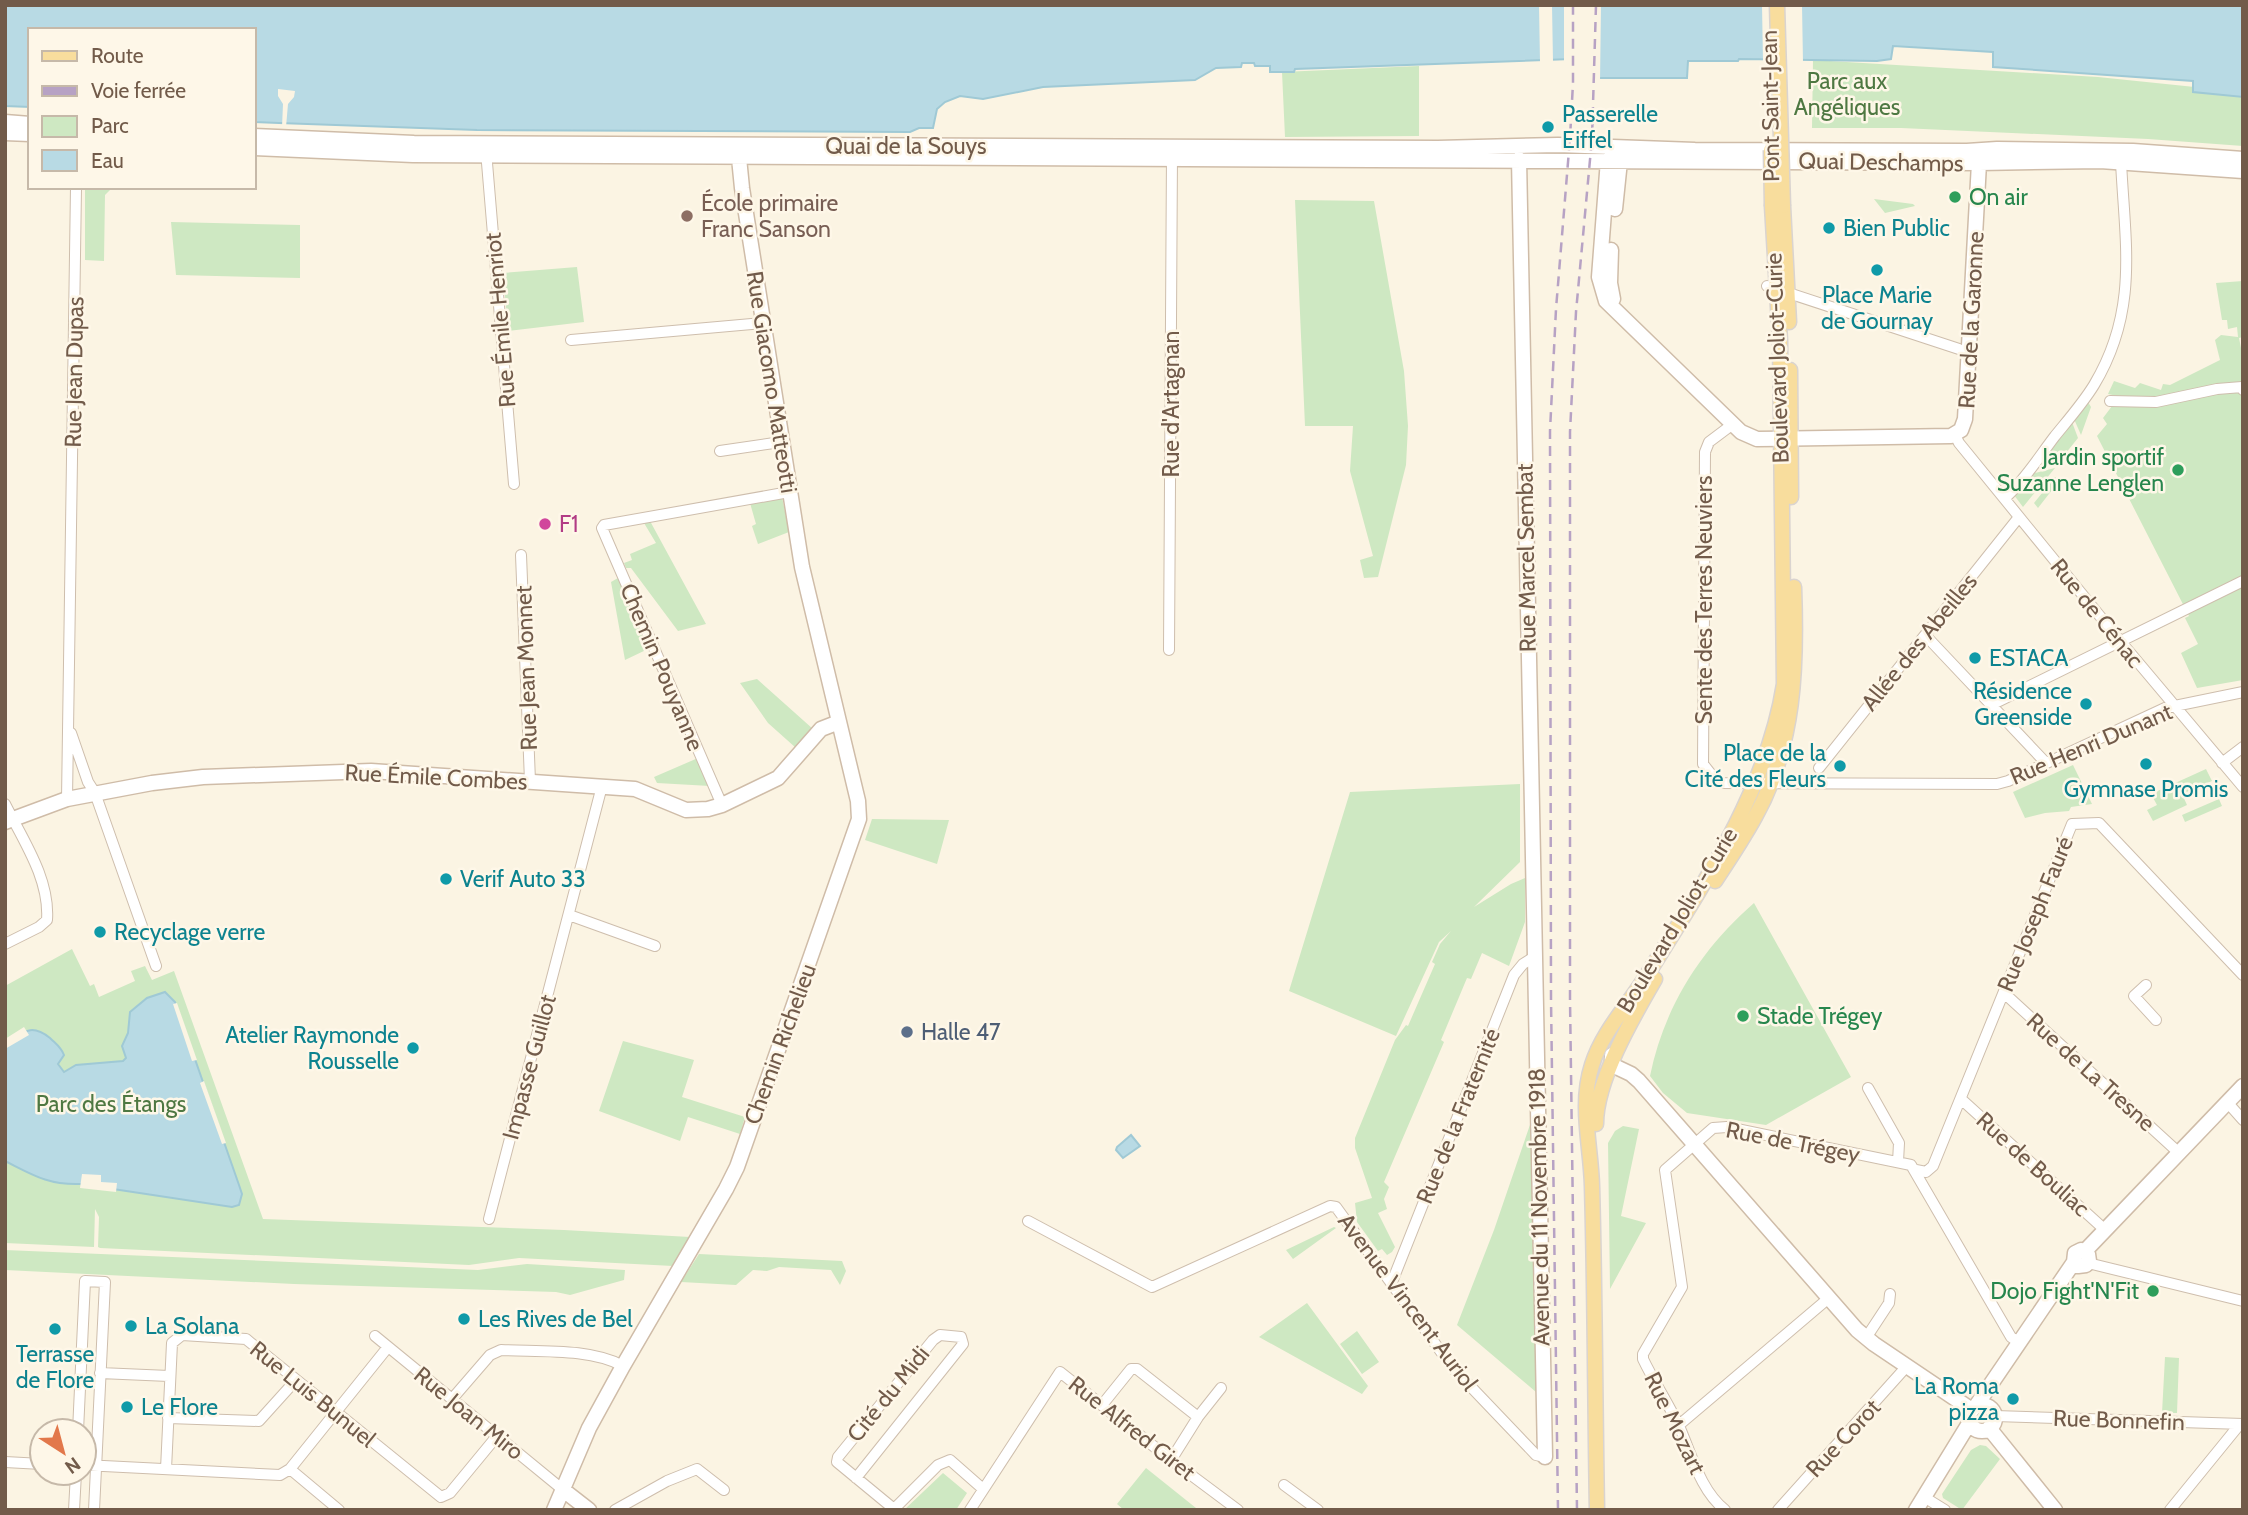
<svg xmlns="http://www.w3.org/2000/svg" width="2248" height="1515" font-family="Cabin,sans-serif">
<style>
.green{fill:#cee8c2}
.water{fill:#b8dae4;stroke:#9fc9d5;stroke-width:2}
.pier{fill:#fbf4e3}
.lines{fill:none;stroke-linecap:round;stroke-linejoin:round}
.street-casing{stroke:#cebead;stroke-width:12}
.secondary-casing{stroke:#cfbca8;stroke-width:17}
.primary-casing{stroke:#dad4d0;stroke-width:17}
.street{stroke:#fff;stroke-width:10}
.secondary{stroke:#fff;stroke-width:14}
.primary{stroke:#f8dd9d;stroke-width:14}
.rail{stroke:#b7a2c4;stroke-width:2.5;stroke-dasharray:10 7;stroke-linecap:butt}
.primary-bridge-casing{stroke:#dad4d0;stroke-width:17;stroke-linecap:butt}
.primary-bridge{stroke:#f8dd9d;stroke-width:14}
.culture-dot{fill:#0f9aa8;stroke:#fef7e8;stroke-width:2.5}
.leisure-dot{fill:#2e9e5b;stroke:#fef7e8;stroke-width:2.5}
.education-dot{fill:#8d6e63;stroke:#fef7e8;stroke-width:2.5}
.hotel-dot{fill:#d1479c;stroke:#fef7e8;stroke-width:2.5}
.service-dot{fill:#5c6f8a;stroke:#fef7e8;stroke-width:2.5}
.labels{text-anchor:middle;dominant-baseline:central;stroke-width:5;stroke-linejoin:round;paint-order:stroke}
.park-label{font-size:23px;fill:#4e7842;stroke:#fef7e8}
.street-label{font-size:23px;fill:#725b4a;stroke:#fef7e8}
.culture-label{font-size:23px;fill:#0d838f;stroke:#fef7e8;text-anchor:start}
.leisure-label{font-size:23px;fill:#27864d;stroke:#fef7e8;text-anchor:start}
.education-label{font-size:23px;fill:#785e54;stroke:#fef7e8;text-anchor:start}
.hotel-label{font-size:23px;fill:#b23c85;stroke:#fef7e8;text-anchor:start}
.service-label{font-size:23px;fill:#4e5e75;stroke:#fef7e8;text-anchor:start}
</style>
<rect width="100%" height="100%" fill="#fbf4e3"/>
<!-- green -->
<path class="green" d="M1813,60L2098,77L2243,92V146L2148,139L1901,128H1812Z
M1419,66V136L1285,137L1282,72Z
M85,187H113L105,195L104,261L85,260Z
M1874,199L1913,204L1915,206L1885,213Z
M1295,200L1374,201L1404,371L1408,426L1406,465L1378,577L1364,578L1360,560L1373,556L1350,471L1353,426H1305Z
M171,222L300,225V278L176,275Z
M577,267L584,322L508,331L503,273Z
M2243,281V337L2239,338L2243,358V680L2197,688L2181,653L2198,644L2185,618L2189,616L2097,436L2107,424L2103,418L2112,406H2121L2127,398L2108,394L2114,381L2135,388L2140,383L2161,390L2163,384L2170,385L2220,360L2215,340L2221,335L2238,337L2237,327L2228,329L2227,320H2222L2216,283Z
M2088,402L2091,407L2081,435L2074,419Z
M2072,422L2078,438L2057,464L2035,468Z
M2055,468L2023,507L2014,495L2031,474Z
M2055,477L2059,481L2038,508L2034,503Z
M782,497L789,532L758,544L752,526L756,524L750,503Z
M650,521L706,624L678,631L631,568H626L624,563L632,560L630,554L656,543L644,523Z
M618,578L648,649L625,660L611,582Z
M757,679L813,729L796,748L768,723L740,683Z
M698,758L710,786L657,783L654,777Z
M2073,765L2092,804L2071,807L2069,811L2045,813L2025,818L2013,792Z
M2206,769L2212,781L2182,794L2187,805L2153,821L2147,810L2157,805L2151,794Z
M1520,784V862L1474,907L1511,884L1525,878V922L1509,966L1482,953L1471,979L1467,978L1441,1040L1444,1042L1384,1182L1389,1187L1384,1199L1387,1209L1378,1213L1395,1247L1392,1252L1387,1255L1382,1249L1378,1251L1357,1222L1355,1203L1372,1198L1355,1148V1138L1395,1040L1406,1025L1408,1026L1435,964L1432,962L1440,944L1451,931L1439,942L1396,1036L1289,991L1350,792Z
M2219,799L2222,806L2185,822L2182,815Z
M872,819L949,820L937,864L865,840Z
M1754,903L1851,1077L1766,1125L1687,1113L1663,1093L1650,1076C1664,1007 1701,949 1754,903Z
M72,949L90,986L94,984L99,997L135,981L131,971L145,966L152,980L174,971L263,1219L564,1230L690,1237L673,1266L519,1258L469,1265L100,1248L98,1247L99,1217L95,1209L94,1247L5,1243V986Z
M623,1041L694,1060L682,1097L745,1117L740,1134L688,1117L680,1141L599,1111Z
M1533,1116L1536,1392L1457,1325L1494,1230Z
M1623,1126L1639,1129L1621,1216L1646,1223L1610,1289L1608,1143L1615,1131Z
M1334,1227L1336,1228L1293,1259L1286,1250Z
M5,1250L478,1270L527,1264L625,1270L624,1280L570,1295L556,1292L294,1284L5,1270Z
M699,1254L842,1261L846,1271L840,1285L831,1270L779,1267L767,1271L753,1270L736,1285L681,1282Z
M1307,1303L1368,1386L1362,1394L1259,1337Z
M1357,1331L1379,1362L1362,1374L1340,1344Z
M2165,1357L2179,1358L2177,1413H2162Z
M1980,1445L1986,1446L2000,1459L1962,1510L1943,1498L1942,1494L1971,1450Z
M1146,1468L1196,1508L1195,1510H1124L1117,1504Z
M943,1473L967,1493L956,1510H904Z"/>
<!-- water -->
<path class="water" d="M5,5H2243V97L2193,92V81L1993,67V52L1893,46L1891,59L1877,61L1739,59L1738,61H1688L1687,78H1599V58L1295,69L1294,72H1270V66H1255L1254,63H1242L1241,67L1216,68L1195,80L1043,87L983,99L960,96L945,102L937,109L933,128H919L910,132L477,130L279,123L254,122V30H30V107L5,106Z
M165,992L175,1002L239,1185L242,1194L239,1205L232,1207L80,1184C48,1185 33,1175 5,1161V1043C24,1032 31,1023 50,1038C56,1044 61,1047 64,1055L58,1064L64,1072L76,1065L123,1061L126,1058L122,1046L128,1033L130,1012L147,998Z
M1131,1135L1140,1146L1123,1158L1116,1150L1117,1147Z"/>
<!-- pier -->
<path class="pier" d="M1539,5H1552L1553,62H1540Z
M1564,5H1601L1600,82L1596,79L1595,61H1564Z
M1762,5H1802L1803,63L1763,62Z
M278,89L295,91L294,97L288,104L286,127H282L283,104L278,96Z
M177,1003L197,1060L192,1061L173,1004Z
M24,1027L29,1035L5,1049V1039Z
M204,1081L226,1143L222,1144L200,1083Z
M82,1174L101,1175V1182L117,1183L116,1192L80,1188Z"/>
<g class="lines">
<defs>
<path id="street" d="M486,151L514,484
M1767,286L1959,349
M571,340L763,323
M2110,401L2156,402L2217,389L2242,387L2243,390
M1733,424L1709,442L1705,452L1703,764L1718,783L1997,784L2008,781L2165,708L2243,692
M1955,435L1959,443L2121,642L2243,787
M720,451L781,442
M2005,498C2024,481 2039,457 2055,436C2068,420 2083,403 2094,385C2139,310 2125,244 2121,162
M521,555L530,781
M1926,636L2046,763
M1169,650L1172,154
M1991,705L2243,581
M71,733L88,782L95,793L156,966
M2222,763L2243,747
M1819,768L2019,517
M67,799L76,187
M5,804C23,840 50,879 47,920L39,927L5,944
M722,805L602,528L604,525L789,492
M569,915L655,946
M2146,985L2134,996L2156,1020
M2004,993L2178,1152
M1868,1088L1899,1143L1898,1162
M1961,1099L2104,1229
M2227,1102L2243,1120
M1916,1170L1926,1172L1933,1166L2072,824L2099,823L2243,975
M489,1219L602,786
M1028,1221L1152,1287L1330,1206L1336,1207L1452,1367L1536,1455L1545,1457
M2088,1263L2243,1301
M1392,1282L1514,975L1523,964L1534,957
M375,1336L562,1489
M1866,1338L1889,1303L1890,1294
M100,1373L169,1376
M452,1399L490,1355L501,1350C538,1352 591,1348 623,1366
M1102,1405L1131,1369H1137L1198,1417
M1995,1416L2243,1424
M168,1418L259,1421L296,1380
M1679,1425L1830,1297
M78,1431L85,1281L105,1282L94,1510
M1171,1460L1198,1417L1221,1388
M5,1462L42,1464
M84,1465L280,1475L290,1469L388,1347
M166,1469L172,1343L182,1335L246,1339L441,1497L450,1493L497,1436
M290,1469L339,1510
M856,1478L963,1344L961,1337L940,1335L933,1340L838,1457L837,1462L894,1509
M1284,1485L1318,1510
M1924,1497L1945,1510
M74,1510L76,1473
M615,1510L667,1481L697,1469L724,1490
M893,1510L938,1465L950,1460L983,1489
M970,1510L1060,1372L1171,1460L1238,1510
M1725,1510C1700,1490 1692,1455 1679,1426C1668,1403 1654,1382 1643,1359V1354L1682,1287L1665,1170L1713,1128L1727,1127L1911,1165L2011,1337L2020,1343
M1778,1510L1907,1366
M2170,1510L2240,1424"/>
<path id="secondary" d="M5,122L30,124
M5,133L30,134
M254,136L414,143L1438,148L1558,145L1695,150L1967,151L1997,149L2133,151L2243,159
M254,148L413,155L1979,163L2100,161L2243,171
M1519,159L1545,1457
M1608,160L1599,277L1606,301L1741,432L1757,439L1951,436L1961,430L1965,419L1979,163
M1615,209L1620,161L1619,153
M1611,250L1610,283L1613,299
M5,822L67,799L152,783L203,777L371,771L635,789L686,810L708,809L722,805L778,778L821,729L839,722
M1612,1055V1065L1631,1074L1639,1081L1857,1330L1874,1344L1972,1410
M2085,1251L2243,1086
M1969 1418a13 13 0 1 1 26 0a13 13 0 1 1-26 0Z
M1976,1406L2074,1262L2075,1253L2081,1250L2088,1254L2089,1261L2086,1265L2078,1266L2074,1262
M1989,1428L2055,1510
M562,1489L589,1510
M554,1510L589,1428L623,1366L726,1189L737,1167L859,819L858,801L802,567L742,188L738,148
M1916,1510L1970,1422"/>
<path id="primary" d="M1783,206L1789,322
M1790,370L1791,497
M1715,881C1729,860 1743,839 1755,817C1795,745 1797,667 1794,587
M1596,1124C1596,1080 1633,1017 1655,979
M1597,1510C1595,1402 1595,1294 1592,1186C1591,1146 1579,1105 1592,1065C1602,1032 1629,1004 1647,975C1702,887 1768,788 1784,684L1780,341L1772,206"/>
</defs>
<!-- street casing -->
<use href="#street" class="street-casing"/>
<!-- secondary casing -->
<use href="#secondary" class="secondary-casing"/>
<!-- primary casing -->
<use href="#primary" class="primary-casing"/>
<!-- street -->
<use href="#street" class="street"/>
<!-- secondary -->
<use href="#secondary" class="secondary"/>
<!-- primary -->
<use href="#primary" class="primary"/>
<!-- rail -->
<path class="rail" d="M1558,1510L1551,999L1550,431L1556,309L1570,138L1573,83V5
M1577,1510L1570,999V432L1576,312L1592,138L1596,5"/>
<defs>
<path id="primary-bridge" d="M1777,5L1783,206
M1771,150L1772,206"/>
</defs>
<!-- primary-bridge casing -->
<use href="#primary-bridge" class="primary-bridge-casing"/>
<!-- primary-bridge -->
<use href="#primary-bridge" class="primary-bridge"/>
</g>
<!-- markers -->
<g class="culture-dot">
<circle cx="1548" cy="127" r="7"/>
<circle cx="1829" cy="228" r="7"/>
<circle cx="1877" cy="270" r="7"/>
<circle cx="1975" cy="658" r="7"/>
<circle cx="2086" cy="704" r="7"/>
<circle cx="2146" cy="764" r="7"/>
<circle cx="1840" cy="766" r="7"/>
<circle cx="446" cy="879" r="7"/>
<circle cx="100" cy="932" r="7"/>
<circle cx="413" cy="1048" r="7"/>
<circle cx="464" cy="1319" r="7"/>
<circle cx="131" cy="1326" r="7"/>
<circle cx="55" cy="1329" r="7"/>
<circle cx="2013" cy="1399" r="7"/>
<circle cx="127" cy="1407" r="7"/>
</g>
<g class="leisure-dot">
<circle cx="1955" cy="197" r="7"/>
<circle cx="2178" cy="470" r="7"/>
<circle cx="1743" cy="1016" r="7"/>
<circle cx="2153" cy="1291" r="7"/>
</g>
<circle class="education-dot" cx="687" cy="216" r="7"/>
<circle class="hotel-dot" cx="545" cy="524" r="7"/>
<circle class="service-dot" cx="907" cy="1032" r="7"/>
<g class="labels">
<!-- park labels -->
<g class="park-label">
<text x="1847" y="81">Parc aux<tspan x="1847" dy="26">Angéliques</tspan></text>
<text x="111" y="1104">Parc des Étangs</text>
</g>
<!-- street labels -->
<g class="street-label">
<text transform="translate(1770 106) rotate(-91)">Pont Saint-Jean</text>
<text x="906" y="146">Quai de la Souys</text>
<text transform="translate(1881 162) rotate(1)">Quai Deschamps</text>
<text transform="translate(500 320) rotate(-95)">Rue Émile Henriot</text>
<text transform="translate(1971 320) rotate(-87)">Rue de la Garonne</text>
<text transform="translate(1777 358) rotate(-92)">Boulevard Joliot-Curie</text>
<text transform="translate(74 372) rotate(-89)">Rue Jean Dupas</text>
<text transform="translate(772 382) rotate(81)">Rue Giacomo Matteotti</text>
<text transform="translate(1171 404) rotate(-90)">Rue d'Artagnan</text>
<text transform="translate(1526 558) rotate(-91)">Rue Marcel Sembat</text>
<text transform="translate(1704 600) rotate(-90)">Sente des Terres Neuviers</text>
<text transform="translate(2097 613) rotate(51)">Rue de Cénac</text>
<text transform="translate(1919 642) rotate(-51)">Allée des Abeilles</text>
<text transform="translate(662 667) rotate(67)">Chemin Pouyanne</text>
<text transform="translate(526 668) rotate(-92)">Rue Jean Monnet</text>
<text transform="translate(2091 744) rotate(-23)">Rue Henri Dunant</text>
<text transform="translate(436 777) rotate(3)">Rue Émile Combes</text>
<text transform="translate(2035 914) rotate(-68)">Rue Joseph Fauré</text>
<text transform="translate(1677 920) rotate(-59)">Boulevard Joliot-Curie</text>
<text transform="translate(780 1044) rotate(-70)">Chemin Richelieu</text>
<text transform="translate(529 1067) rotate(-75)">Impasse Guillot</text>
<text transform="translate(2091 1072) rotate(42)">Rue de La Tresne</text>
<text transform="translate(1458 1116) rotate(-68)">Rue de la Fraternité</text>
<text transform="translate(1793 1142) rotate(11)">Rue de Trégey</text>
<text transform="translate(2033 1164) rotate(42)">Rue de Bouliac</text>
<text transform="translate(1539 1207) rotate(-91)">Avenue du 11 Novembre 1918</text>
<text transform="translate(1408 1302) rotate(53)">Avenue Vincent Auriol</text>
<text transform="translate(313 1394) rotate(39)">Rue Luis Bunuel</text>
<text transform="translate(888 1394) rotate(-51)">Cité du Midi</text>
<text transform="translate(469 1413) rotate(39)">Rue Joan Miro</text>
<text transform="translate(2119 1420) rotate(2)">Rue Bonnefin</text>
<text transform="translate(1675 1423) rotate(64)">Rue Mozart</text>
<text transform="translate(1132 1428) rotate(38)">Rue Alfred Giret</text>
<text transform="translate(1843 1438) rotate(-47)">Rue Corot</text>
</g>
<!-- culture labels -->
<g class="culture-label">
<text x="1562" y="114">Passerelle<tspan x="1562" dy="26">Eiffel</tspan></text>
<text x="1843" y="228">Bien Public</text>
<text x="1877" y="295" text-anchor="middle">Place Marie<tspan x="1877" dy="26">de Gournay</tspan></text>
<text x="1989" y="658">ESTACA</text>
<text x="2072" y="691" text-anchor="end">Résidence<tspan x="2072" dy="26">Greenside</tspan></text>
<text x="1826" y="753" text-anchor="end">Place de la<tspan x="1826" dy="26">Cité des Fleurs</tspan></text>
<text x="2146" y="789" text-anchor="middle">Gymnase Promis</text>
<text x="460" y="879">Verif Auto 33</text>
<text x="114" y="932">Recyclage verre</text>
<text x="399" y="1035" text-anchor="end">Atelier Raymonde<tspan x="399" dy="26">Rousselle</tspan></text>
<text x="478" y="1319">Les Rives de Bel</text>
<text x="145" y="1326">La Solana</text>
<text x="55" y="1354" text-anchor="middle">Terrasse<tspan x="55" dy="26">de Flore</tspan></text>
<text x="1999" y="1386" text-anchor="end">La Roma<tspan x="1999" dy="26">pizza</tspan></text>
<text x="141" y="1407">Le Flore</text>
</g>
<!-- leisure labels -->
<g class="leisure-label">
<text x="1969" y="197">On air</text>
<text x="2164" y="457" text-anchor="end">Jardin sportif<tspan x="2164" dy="26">Suzanne Lenglen</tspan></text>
<text x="1757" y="1016">Stade Trégey</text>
<text x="2139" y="1291" text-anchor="end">Dojo Fight'N'Fit</text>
</g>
<!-- education labels -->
<g class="education-label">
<text x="701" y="203">École primaire<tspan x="701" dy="26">Franc Sanson</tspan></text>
</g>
<!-- hotel labels -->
<g class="hotel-label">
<text x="559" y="524">F1</text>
</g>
<!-- service labels -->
<g class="service-label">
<text x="921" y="1032">Halle 47</text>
</g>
</g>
<!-- border -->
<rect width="2248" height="1515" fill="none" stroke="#725b4a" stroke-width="14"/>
<!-- legend -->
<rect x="28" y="28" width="228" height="161" fill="#fef7e8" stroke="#c6b9a9" stroke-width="2"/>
<rect x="42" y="51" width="35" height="10" fill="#f8dd9d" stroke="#c6b9a9" stroke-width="2"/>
<text x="91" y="63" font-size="21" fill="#725b4a">Route</text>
<rect x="42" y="86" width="35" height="10" fill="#b7a2c4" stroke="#c6b9a9" stroke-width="2"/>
<text x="91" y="98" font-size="21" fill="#725b4a">Voie ferrée</text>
<rect x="42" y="116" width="35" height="21" fill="#cee8c2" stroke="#c6b9a9" stroke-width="2"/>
<text x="91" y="133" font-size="21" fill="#725b4a">Parc</text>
<rect x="42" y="150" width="35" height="21" fill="#b8dae4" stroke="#c6b9a9" stroke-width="2"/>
<text x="91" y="168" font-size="21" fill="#725b4a">Eau</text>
<!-- north arrow -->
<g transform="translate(63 1452) rotate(144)"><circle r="33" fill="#fef7e8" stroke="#c6b9a9" stroke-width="2"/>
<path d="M0-5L12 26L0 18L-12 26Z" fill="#e2784b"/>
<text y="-10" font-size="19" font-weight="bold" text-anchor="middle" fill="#725b4a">N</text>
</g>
</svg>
